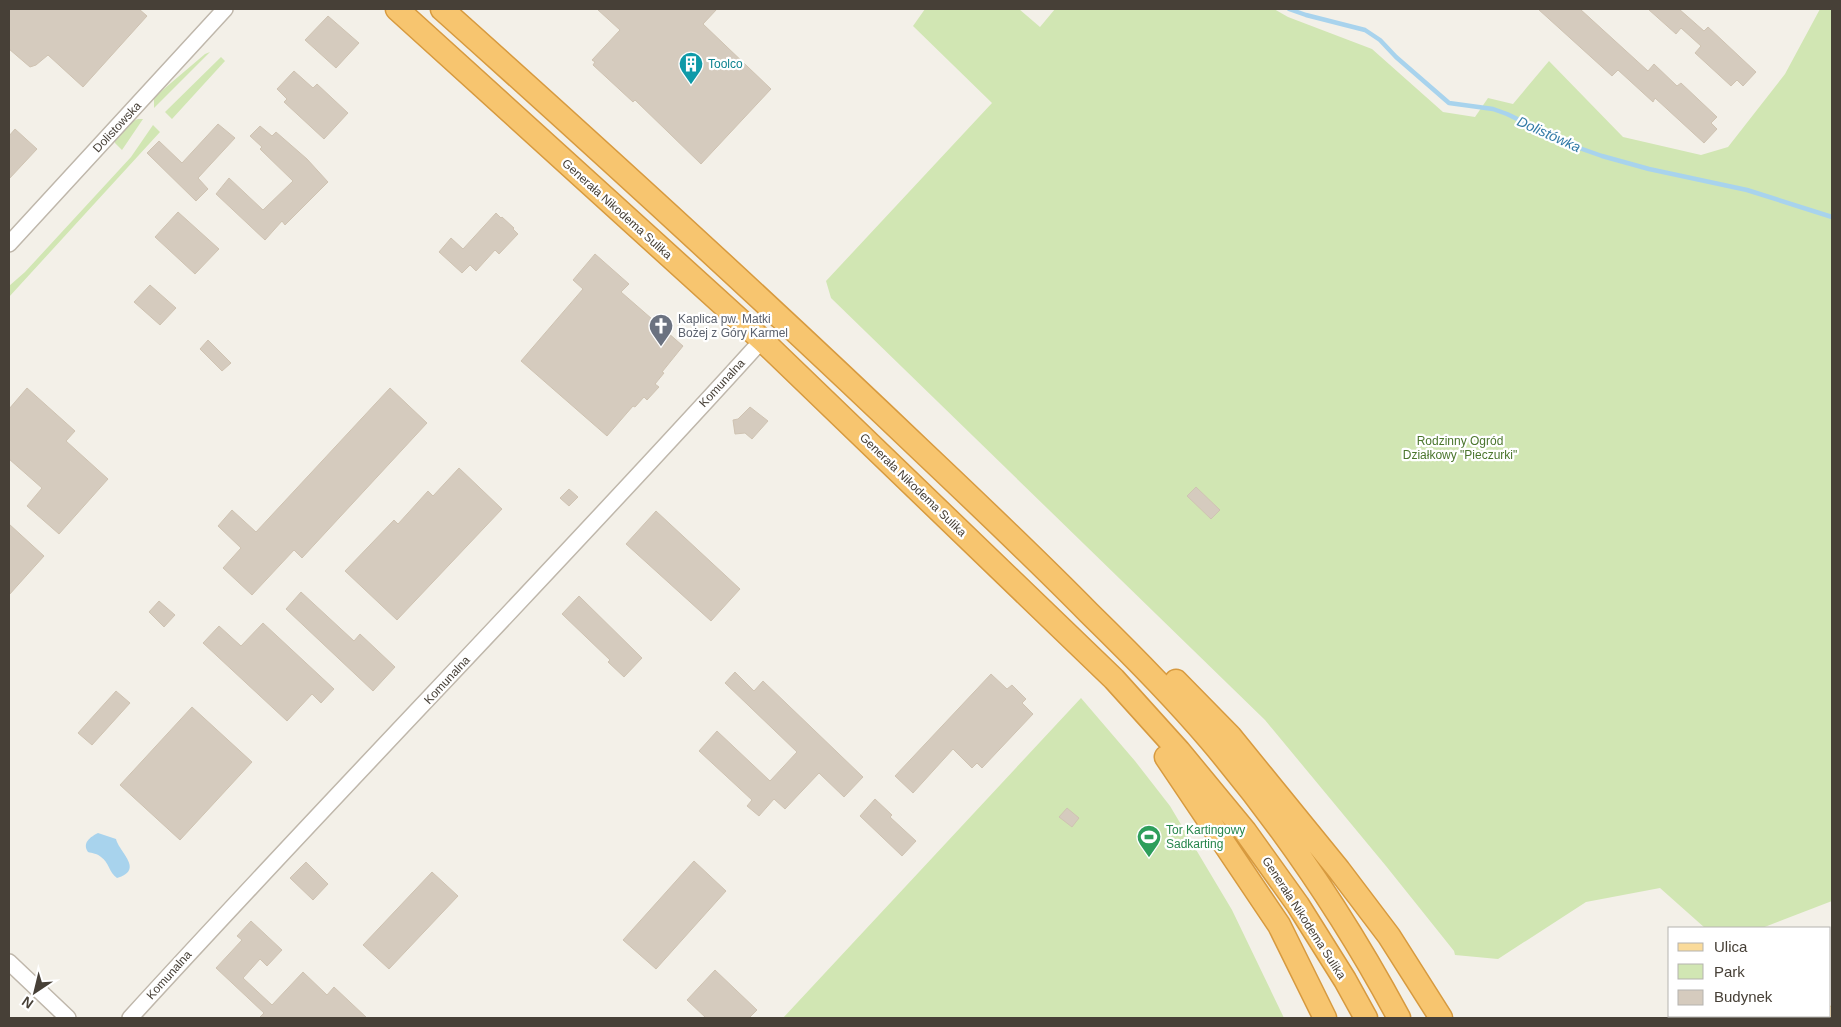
<svg xmlns="http://www.w3.org/2000/svg" width="1841" height="1027" font-family="Helvetica,sans-serif">
<style>
.green{fill:#d1e6b3}
.water{fill:#a8d3ed}
.lines{fill:none;stroke-linecap:round;stroke-linejoin:round}
.stream{stroke:#a8d3ed;stroke-width:4.5}
.building{fill:#d5cbbe;stroke:#cfc3b2}
.minor-casing{stroke:#bfb7ab;stroke-width:18}
.major-casing{stroke:#dfb86b;stroke-width:21}
.highway-casing{stroke:#d79a3f;stroke-width:25}
.minor{stroke:#fff;stroke-width:15}
.major{stroke:#fadb9b;stroke-width:19}
.highway{stroke:#f7c56f;stroke-width:22}
.labels{text-anchor:middle;dominant-baseline:central;stroke-width:4.5;stroke-linejoin:round;paint-order:stroke}
.culture-label{font-size:12px;fill:#0d838f;stroke:#fff;text-anchor:start}
.street-label{font-size:12px;fill:#474037;stroke:#fff}
.worship-label{font-size:12px;fill:#5b616d;stroke:#fff;text-anchor:start}
.park-label{font-size:12px;fill:#4b762d;stroke:#fff}
.leisure-label{font-size:12px;fill:#27864d;stroke:#fff;text-anchor:start}
.water-label{font-size:14px;font-style:italic;fill:#327aa6;stroke:#fff}
</style>
<rect width="100%" height="100%" fill="#f3f0e8"/>
<!-- green -->
<path class="green" d="M925,9H1019L1040,27L1055,9H1274L1288,17L1372,49L1443,112L1475,117L1488,98L1513,104L1549,61L1623,137L1701,155L1728,147L1785,74L1820,9H1832V901L1762,928H1705L1660,888L1586,902L1498,959L1455,955L1454,951L1386,866L1265,720L831,298L826,281L992,103L913,26Z
M210,52L154,108V98L158,94L205,54Z
M221,57L225,61L172,119L165,112Z
M138,119H143L122,150L115,143V141L133,121Z
M153,125L160,132L9,297V286L25,272L131,157Z
M1081,698L1135,761L1170,806L1232,910L1284,1018H783Z"/>
<!-- water -->
<path class="water" d="M98,833L116,839C119,852 145,870 117,878C109,873 109,862 101,857C98,854 92,853 88,852C82,843 90,837 98,833Z"/>
<g class="lines">
<!-- stream -->
<path class="stream" d="M1289,9L1306,15L1365,30L1380,40L1396,57L1449,103L1493,109L1507,114L1568,144L1602,156L1649,169L1747,190L1832,217"/>
</g>
<!-- building -->
<path class="building" d="M9,9H139L147,16L83,87L48,55L36,65L30,67L9,49Z
M597,9H717L703,24L771,89L701,164L635,100L633,102L593,65L595,62L592,60L620,30Z
M1538,9H1580L1648,71L1654,64L1677,86L1681,83L1717,117L1711,123L1717,129L1704,143L1655,98L1653,102L1618,70L1612,76Z
M1648,9H1679L1704,31L1708,27L1756,72L1743,86L1737,80L1731,86L1695,53L1701,46L1681,28L1676,34Z
M328,16L359,43L336,68L305,40Z
M294,71L313,88L317,84L348,113L324,139L284,102L287,99L277,89Z
M218,124L235,138L198,178L208,189L196,201L147,153L159,141L182,163Z
M260,126L272,136L276,132L307,159L328,182L285,225L282,221L265,240L216,194L229,178L263,210L293,181L260,149L262,147L250,136Z
M15,129L37,149L9,179V136Z
M178,212L219,249L195,274L155,237Z
M496,213L501,218L502,217L514,228L513,229L518,234L499,254L495,250L476,271L470,265L462,273L439,252L451,238L463,249Z
M595,254L629,284L621,292L683,346L662,372L664,373L655,384L659,387L647,400L644,397L635,407L633,406L607,436L521,361L583,289L573,280Z
M150,285L176,308L160,325L134,302Z
M208,340L231,363L222,371L200,349Z
M27,388L75,431L66,441L108,479L59,534L27,506L42,488L9,459V409Z
M390,388L427,423L302,558L294,550L252,595L223,568L241,548L218,526L232,510L256,532Z
M750,407L768,421L752,439L745,433L735,434L733,420L738,419Z
M459,468L502,509L397,620L345,571L394,520L398,524L428,491L433,496Z
M1196,487L1220,510L1211,519L1187,496Z
M569,489L578,497L569,506L560,498Z
M656,511L740,589L711,621L626,544Z
M9,524L44,556L9,595Z
M301,592L354,641L360,634L395,667L373,691L286,609Z
M579,596L642,658L624,677L608,662L610,660L562,614Z
M159,601L175,615L164,627L149,612Z
M263,623L334,689L321,703L312,694L287,721L203,643L219,626L241,646Z
M735,672L754,691L763,681L863,777L844,797L819,773L785,809L774,799L759,816L747,806L752,800L699,751L717,731L770,781L797,752L725,683Z
M991,674L1007,689L1012,685L1026,699L1022,703L1033,714L982,768L977,763L972,768L953,749L913,793L895,776Z
M116,691L130,703L92,745L78,733Z
M192,707L252,762L180,840L120,785Z
M875,799L892,815L890,817L916,841L902,856L860,816Z
M1067,808L1079,818L1072,827L1059,817Z
M694,861L726,891L656,969L623,940Z
M306,862L328,884L313,900L290,878Z
M432,872L458,896L389,969L363,945Z
M251,921L282,950L267,966L260,959L243,978L272,1005L303,972L327,995L334,987L367,1018H259L264,1013L216,968L242,940L237,936Z
M715,970L757,1010L749,1018H706L687,1000Z"/>
<g class="lines">
<defs>
<path id="minor" d="M9,244L225,9
M9,962L68,1018
M130,1018C338,790 555,569 762,340"/>
<path id="major" d="M1826,1018L1832,1016"/>
<path id="highway" d="M397,9L762,340L1114,679L1179,751L1245,831L1298,905L1345,980L1366,1018
M442,9C604,154 765,301 923,452C979,505 1035,558 1089,613C1131,654 1172,695 1210,740C1283,826 1346,919 1399,1018
M1176,681L1230,736L1339,870L1389,936L1441,1018
M1166,757L1279,925L1325,1018"/>
</defs>
<!-- minor casing -->
<use href="#minor" class="minor-casing"/>
<!-- major casing -->
<use href="#major" class="major-casing"/>
<!-- highway casing -->
<use href="#highway" class="highway-casing"/>
<!-- minor -->
<use href="#minor" class="minor"/>
<!-- major -->
<use href="#major" class="major"/>
<!-- highway -->
<use href="#highway" class="highway"/>
</g>
<!-- icons -->
<defs>
<symbol id="building-pin" viewBox="-11 -11 22 30"><path d="M0 17L-7.5 6A9.5 9.5 0 1 1 7.5 6Z" fill="#0f9aa8" stroke="#fff"/><path d="M-4-6H4V6H1V3H-1V6H-4ZM-2.5-4.3h1.7v1.8h-1.7ZM.8-4.3h1.7v1.8H.8ZM-2.5-1h1.7V.8h-1.7ZM.8-1h1.7V.8H.8Z" fill="#fff"/></symbol>
<symbol id="church-pin" viewBox="-11 -11 22 30"><path d="M0 17L-7.5 6A9.5 9.5 0 1 1 7.5 6Z" fill="#6b7280" stroke="#fff"/><path d="M-1.2-6h2.4v3.5h3.3v2.4h-3.3V6h-2.4V-.1h-3.3v-2.4h3.3Z" fill="#fff"/></symbol>
<symbol id="stadium-pin" viewBox="-11 -11 22 30"><path d="M0 17L-7.5 6A9.5 9.5 0 1 1 7.5 6Z" fill="#2e9e5b" stroke="#fff"/><path d="M0-5a6.5 5 0 1 0 0 10a6.5 5 0 1 0 0-10ZM-3.5-1.8h7v3.6h-7Z" fill="#fff"/></symbol>
</defs>
<g fill-rule="evenodd">
<use href="#building-pin" x="677" y="50" width="28" height="38"/>
<use href="#church-pin" x="647" y="312" width="28" height="38"/>
<use href="#stadium-pin" x="1135" y="823" width="28" height="38"/>
</g>
<g class="labels">
<!-- culture labels -->
<g class="culture-label">
<text x="708" y="64">Toolco</text>
</g>
<!-- street labels -->
<g class="street-label">
<text transform="translate(117 127) rotate(-47)">Dolistowska</text>
<text transform="translate(617 209) rotate(42)">Generała Nikodema Sulika</text>
<text transform="translate(722 383) rotate(-47)">Komunalna</text>
<text transform="translate(913 485) rotate(44)">Generała Nikodema Sulika</text>
<text transform="translate(447 680) rotate(-47)">Komunalna</text>
<text transform="translate(1304 918) rotate(57)">Generała Nikodema Sulika</text>
<text transform="translate(169 975) rotate(-48)">Komunalna</text>
</g>
<!-- worship labels -->
<g class="worship-label">
<text x="678" y="319">Kaplica pw. Matki<tspan x="678" dy="14">Bożej z Góry Karmel</tspan></text>
</g>
<!-- park labels -->
<g class="park-label">
<text x="1460" y="441">Rodzinny Ogród<tspan x="1460" dy="14">Działkowy "Pieczurki"</tspan></text>
</g>
<!-- leisure labels -->
<g class="leisure-label">
<text x="1166" y="830">Tor Kartingowy<tspan x="1166" dy="14">Sadkarting</tspan></text>
</g>
<!-- water labels -->
<g class="water-label">
<text transform="translate(1549 134) rotate(24)">Dolistówka</text>
</g>
</g>
<!-- border -->
<rect width="1841" height="1027" fill="none" stroke="#474037" stroke-width="20"/>
<!-- legend -->
<rect x="1668" y="927" width="162" height="90" fill="#ffffff" stroke="#b5b3af"/>
<rect x="1678" y="943" width="25" height="8" fill="#fadb9b" stroke="#b5b3af"/>
<text x="1714" y="952" font-size="15" fill="#474037">Ulica</text>
<rect x="1678" y="964" width="25" height="15" fill="#d1e6b3" stroke="#b5b3af"/>
<text x="1714" y="977" font-size="15" fill="#474037">Park</text>
<rect x="1678" y="990" width="25" height="15" fill="#d5cbbe" stroke="#b5b3af"/>
<text x="1714" y="1002" font-size="15" fill="#474037">Budynek</text>
<!-- north arrow -->
<g transform="translate(35 992) rotate(215)" stroke="#ffffff" stroke-width="4" paint-order="stroke">
<path d="M0-4L9 19L0 12L-9 19Z" fill="#474037"/>
<text y="-8" font-size="14" font-weight="bold" text-anchor="middle" fill="#474037">N</text>
</g>
</svg>
